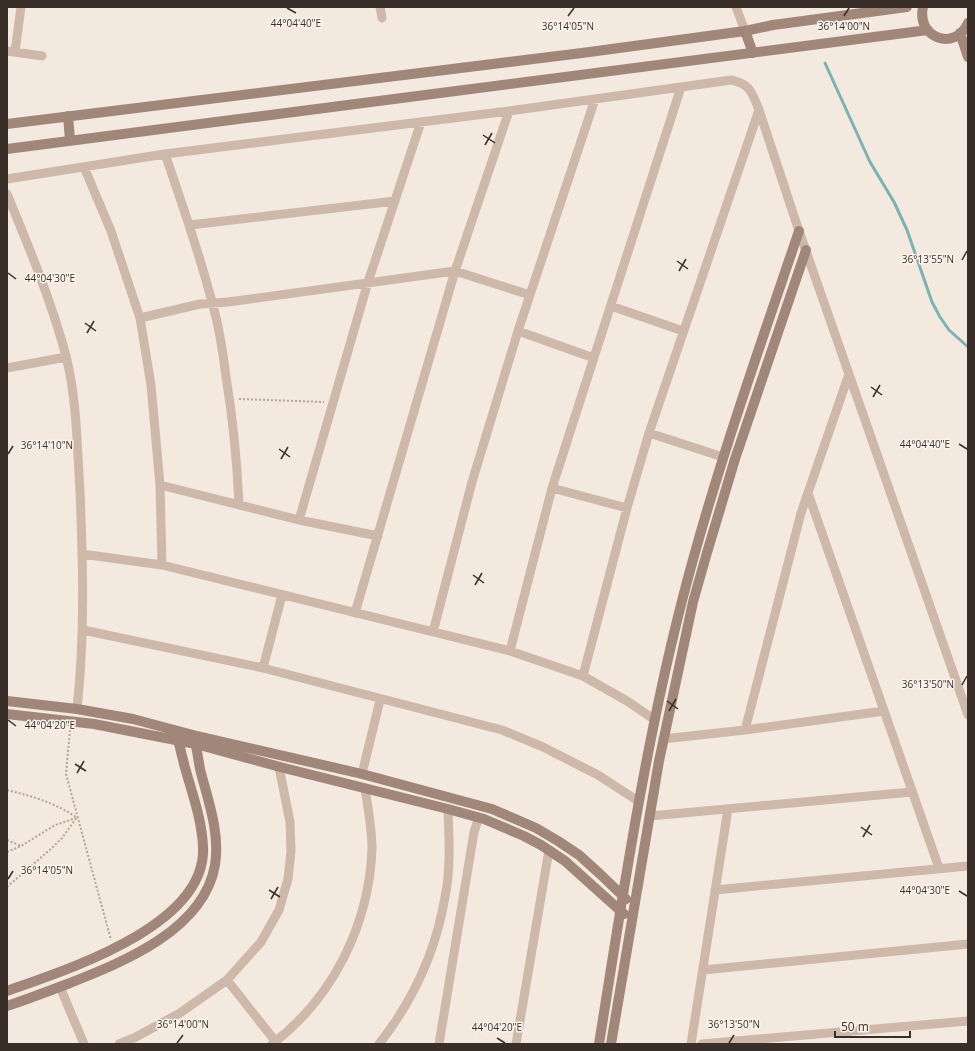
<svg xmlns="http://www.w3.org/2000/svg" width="975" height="1051" font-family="'Open Sans',sans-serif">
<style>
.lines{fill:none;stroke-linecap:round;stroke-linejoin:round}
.stream{stroke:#7bb3b3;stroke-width:3}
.path{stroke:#b9a293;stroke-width:2;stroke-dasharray:2 2;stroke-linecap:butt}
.street{stroke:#cdb8a9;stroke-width:9}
.secondary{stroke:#a1867a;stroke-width:10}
.ticks{fill:none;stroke:#3a2e29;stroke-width:1.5}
.ticks-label{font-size:10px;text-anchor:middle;fill:#3a2e29;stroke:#fbf3eb;stroke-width:3;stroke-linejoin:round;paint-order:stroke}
</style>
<rect width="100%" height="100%" fill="#f4e9de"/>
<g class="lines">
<!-- stream -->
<path class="stream" d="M825,63L870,162L894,202L907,230L932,302L940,317L949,330L968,347"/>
<!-- path -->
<path class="path" d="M239,399L324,402
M70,730L66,774L111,940
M7,790C32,796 55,803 76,817
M7,840L21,846
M7,852L21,846L55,825L76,818
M7,887L53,847L62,838L77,817"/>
<!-- street -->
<path class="street" d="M380,7L382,18
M736,7L745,31
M7,51L42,56
M15,52L21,7
M165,154C182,203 199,252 212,302C219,326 223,352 226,377C233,419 237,461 239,504
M84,167L111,231L140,318L151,385L160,485L162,565
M7,179L165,154L509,111L731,80C751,84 752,93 759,110L799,231L968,715
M7,194C29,247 51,300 66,356C77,400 77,446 80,491C83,564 85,636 77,709
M190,225L395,201
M611,306L683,331
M140,318L200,304L228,302L455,271L530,295
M518,331L594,358
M7,368L66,357
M649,433L723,457
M160,485L299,520L378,536
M552,488L627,508
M808,493L939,868
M299,520L368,282L421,122
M82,554L162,565L510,651L583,676L627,701L655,720
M355,613L455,271L509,111
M83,630L263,668L502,730L543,747L598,775L638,801
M433,632L472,482L518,331L595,99
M510,651L552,488L681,87
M263,668L282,595
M583,676L627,508L649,433L759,110
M745,730L801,513L849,374
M663,739L745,730L884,711
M362,774L380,700
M650,816L912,792
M715,890L968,866
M703,970L968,944
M227,980L276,1042
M60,987L84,1044
M119,1044L134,1038L180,1013L227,980L261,942L279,910L288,879L291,851L290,822L279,767
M272,1044C333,998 369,925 372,849C372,829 368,808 365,788
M379,1044C412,1002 436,951 445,897C451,868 449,838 448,809
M439,1044L474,832L479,817
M516,1044L549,850
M691,1044L728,809
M702,1044L968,1021"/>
<!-- secondary -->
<path class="secondary" d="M923,7C916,38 955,52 968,23
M745,31L753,53
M960,33L968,57
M68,116L70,140
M7,124L582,53L745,31L773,25L907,7
M7,149L928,30
M7,701L77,709L133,719L193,735L362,774L492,809L536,828L558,841L579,855L600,874L626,899
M7,714L94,724L196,744L284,768L448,809L484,819L524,836L541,845L565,861L624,914
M7,991C66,970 207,926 203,847C202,819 191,790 184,764C182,755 179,746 178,737
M7,1006C28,999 49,991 70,983C123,962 204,930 215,865C220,834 209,803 201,773C198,762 198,750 194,740
M599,1044C623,894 645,744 683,597C715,473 758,352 799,231
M611,1044L659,761L693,602L706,556L735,459L806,250"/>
</g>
<!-- ticks -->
<path class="ticks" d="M287,8L296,13M568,16L574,8M844,16L849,8M483,135L495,143M485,145L492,133M962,260L967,251M677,261L688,269M679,271L686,259M8,273L16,279M85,323L96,331M87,333L94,321M871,387L882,395M873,397L880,385M959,444L967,449M279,449L290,457M8,454L13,446M281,459L288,447M473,575L484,583M475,585L482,573M962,685L967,676M667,701L678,709M669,711L676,699M8,720L16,726M75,764L86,771M77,773L84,761M861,827L872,835M863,837L870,825M8,879L13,871M269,890L280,897M959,891L967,896M271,899L278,887M497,1038L505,1043M177,1043L183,1035M729,1043L734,1035"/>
<g class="ticks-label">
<text x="296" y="27">44°04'40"E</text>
<text x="568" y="30">36°14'05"N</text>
<text x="844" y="30">36°14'00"N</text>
<text x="928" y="263">36°13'55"N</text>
<text x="50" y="282">44°04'30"E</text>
<text x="925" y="448">44°04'40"E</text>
<text x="47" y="449">36°14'10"N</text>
<text x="928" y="688">36°13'50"N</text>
<text x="50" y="729">44°04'20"E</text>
<text x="47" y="874">36°14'05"N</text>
<text x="925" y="894">44°04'30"E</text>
<text x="183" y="1028">36°14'00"N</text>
<text x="734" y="1028">36°13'50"N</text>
<text x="497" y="1031">44°04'20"E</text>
</g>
<!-- border -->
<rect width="975" height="1051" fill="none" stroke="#3a2e29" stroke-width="16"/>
<!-- scale -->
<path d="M835 1031v6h75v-6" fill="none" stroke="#3a2e29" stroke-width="2"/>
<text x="841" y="1031" font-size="12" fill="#3a2e29" stroke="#fbf3eb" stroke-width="3" paint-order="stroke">50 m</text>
</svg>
